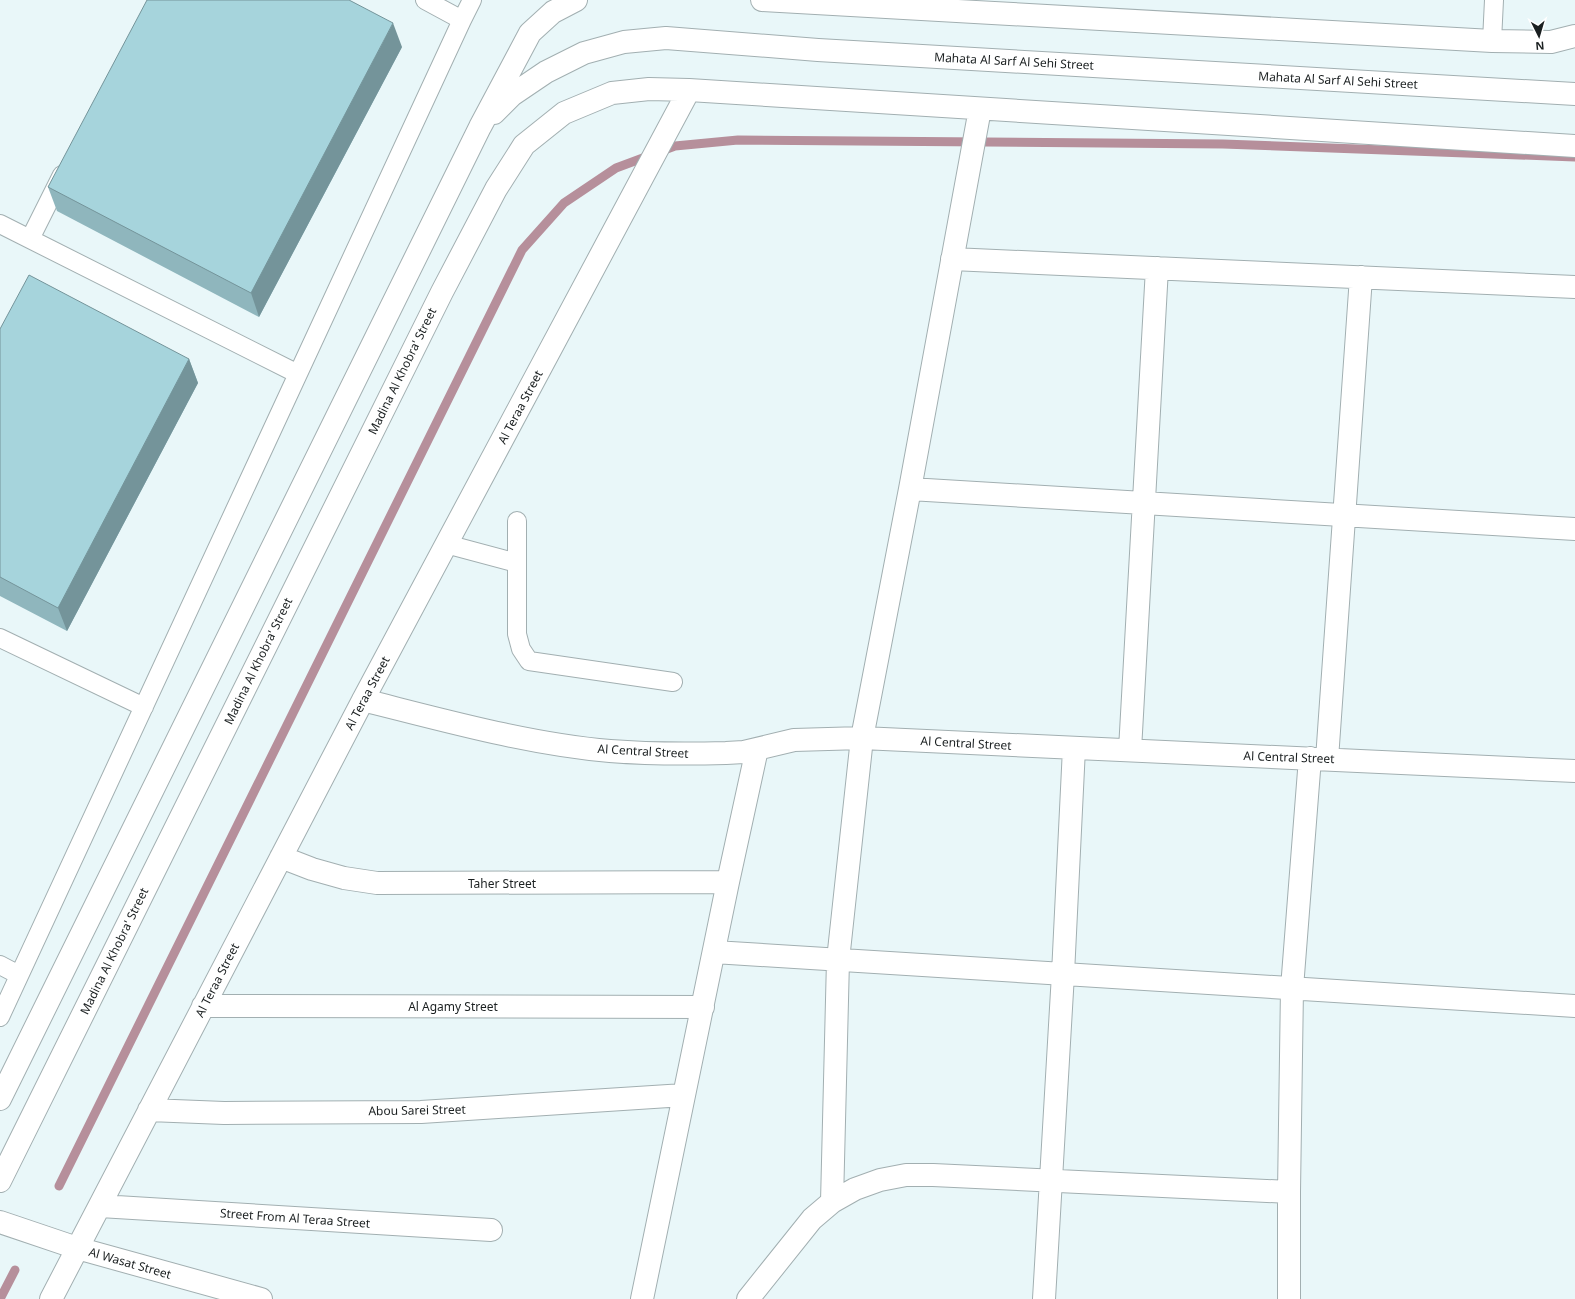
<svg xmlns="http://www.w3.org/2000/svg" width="1575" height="1299" font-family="'Noto Sans',sans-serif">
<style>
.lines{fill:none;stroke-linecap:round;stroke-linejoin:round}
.stream{stroke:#b68f9b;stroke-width:9}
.lane-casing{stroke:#a2afb1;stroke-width:20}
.street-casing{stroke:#a2afb1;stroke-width:24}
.lane{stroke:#fff;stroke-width:18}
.street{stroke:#fff;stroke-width:22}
.wall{fill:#8fb6bd}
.shaded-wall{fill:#74949a}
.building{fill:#a6d4dc;stroke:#74949a}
.labels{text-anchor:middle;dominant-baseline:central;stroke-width:4;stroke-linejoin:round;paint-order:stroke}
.street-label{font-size:12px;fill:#1a1f20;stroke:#fff}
</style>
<rect width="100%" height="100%" fill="#e9f7f9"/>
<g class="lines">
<!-- stream -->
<path class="stream" d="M59,1186L522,250L564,203L616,168L675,146L738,140L1223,144L1575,157
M0,1299L15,1270"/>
<defs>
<path id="lane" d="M425,0L462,20
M1492,41L1494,0
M0,224L298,374
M30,239L62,175
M517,521V634L521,649L529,661L673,682
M446,544L517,563
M0,638L144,707
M0,965L19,975
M0,1017L462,20L472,0"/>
<path id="street" d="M762,0L1492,41L1551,42L1575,36
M494,113L512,95L546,72L584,53L624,42L666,38L818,50L1575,94
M952,259L1575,287
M910,489L1575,529
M363,700C443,720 528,744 610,751C648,754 688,754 726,753L744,752L794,740L862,738L1575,771
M1130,750L1157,268
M1327,759L1361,277
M281,857L312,869L344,878L377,883L728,882
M714,952L1575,1006
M203,1006L703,1007
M0,1099L480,127L530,33L553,12L576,0
M149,1110L224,1113L421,1112L684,1095
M0,1181L442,292L496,189L524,145L564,113L612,93L649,89L689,90L1575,146
M832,1202L838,960L862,738L910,489L980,109
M100,1206L491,1230
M0,1222L77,1248L261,1299
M51,1299L363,700L689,90
M642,1299L728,882L757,749
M748,1299L812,1219L832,1202L855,1189L880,1180L906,1175H933L1289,1192
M1044,1299L1063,974L1074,748
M1289,1299V1192L1292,988L1310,758"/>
</defs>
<!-- lane casing -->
<use href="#lane" class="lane-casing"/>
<!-- street casing -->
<use href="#street" class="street-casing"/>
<!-- lane -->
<use href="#lane" class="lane"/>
<!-- street -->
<use href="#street" class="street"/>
</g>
<!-- wall -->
<path class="wall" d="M402,47L259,317L57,211L48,187Z
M0,329L189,359L198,383L67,631L0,596Z"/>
<!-- shaded-wall -->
<path class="shaded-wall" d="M393,23L402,47L259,317L251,293Z
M189,359L198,383L67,631L58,608Z"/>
<!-- building -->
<path class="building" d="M147,0H349L393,23L251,293L48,187Z
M29,275L189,359L58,608L0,577V329Z"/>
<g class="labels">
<!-- street labels -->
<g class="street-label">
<text transform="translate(1014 61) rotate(3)">Mahata Al Sarf Al Sehi Street</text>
<text transform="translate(1338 80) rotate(3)">Mahata Al Sarf Al Sehi Street</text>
<text transform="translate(402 371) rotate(-64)">Madina Al Khobra' Street</text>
<text transform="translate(520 407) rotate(-62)">Al Teraa Street</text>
<text transform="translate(258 661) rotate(-64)">Madina Al Khobra' Street</text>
<text transform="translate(367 693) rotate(-62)">Al Teraa Street</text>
<text transform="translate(966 743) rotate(3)">Al Central Street</text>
<text transform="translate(643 751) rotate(3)">Al Central Street</text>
<text transform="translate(1289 757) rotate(2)">Al Central Street</text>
<text x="502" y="883">Taher Street</text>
<text transform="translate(114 951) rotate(-64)">Madina Al Khobra' Street</text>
<text transform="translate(217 980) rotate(-63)">Al Teraa Street</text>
<text x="453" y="1006">Al Agamy Street</text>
<text transform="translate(417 1110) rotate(-1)">Abou Sarei Street</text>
<text transform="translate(295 1218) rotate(4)">Street From Al Teraa Street</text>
<text transform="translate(130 1263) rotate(16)">Al Wasat Street</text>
</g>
</g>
<!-- north arrow -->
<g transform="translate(1539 36) rotate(175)" stroke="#ffffff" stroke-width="3" paint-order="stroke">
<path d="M0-3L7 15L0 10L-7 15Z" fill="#1a1f20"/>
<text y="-6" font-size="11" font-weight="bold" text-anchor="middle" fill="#1a1f20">N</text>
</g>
</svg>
